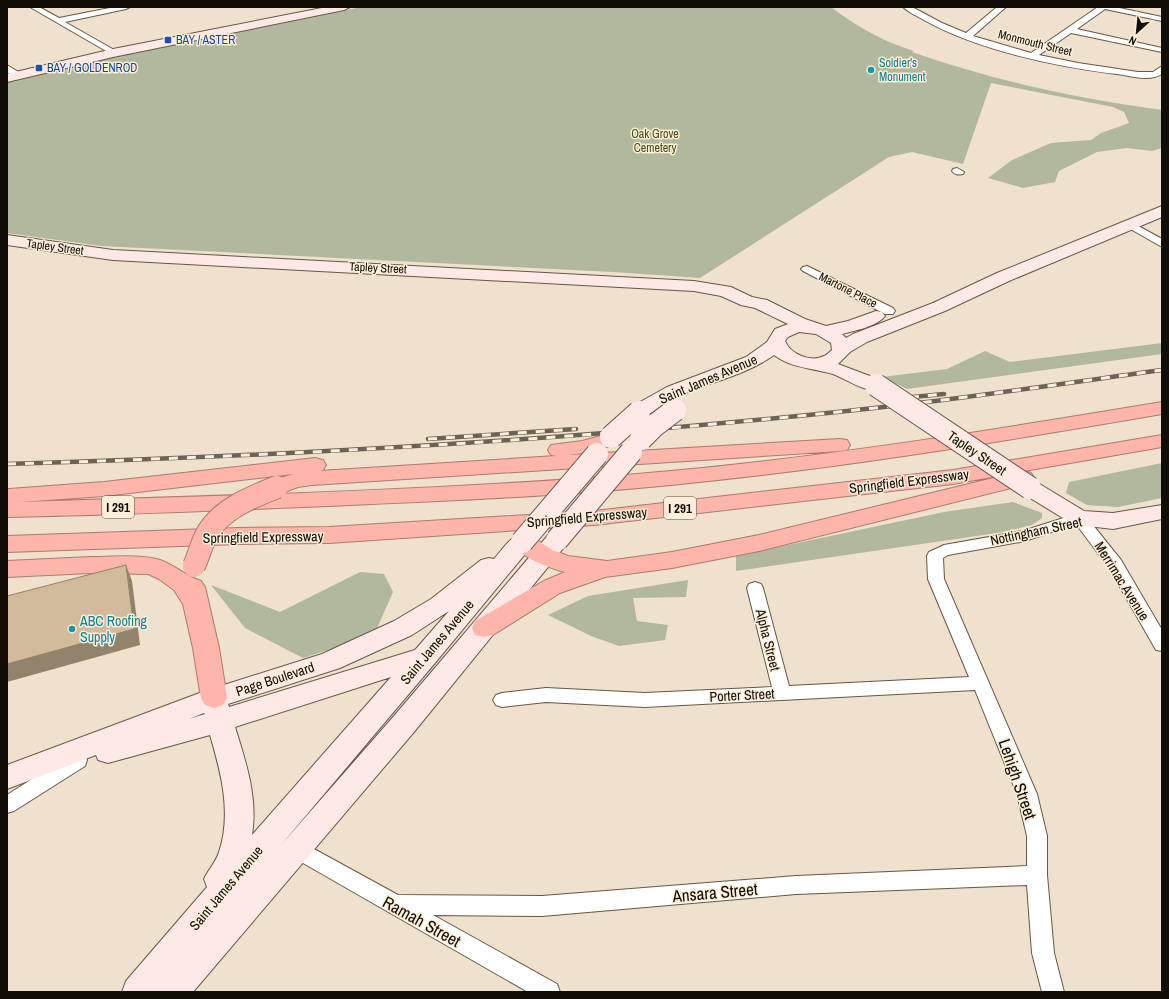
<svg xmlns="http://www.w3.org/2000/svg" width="1169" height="999" font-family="'Archivo Narrow',sans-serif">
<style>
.green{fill:#b2b89d}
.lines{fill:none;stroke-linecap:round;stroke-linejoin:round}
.street-casing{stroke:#645846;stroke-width:2}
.secondary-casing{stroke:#645846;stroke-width:2}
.highway-casing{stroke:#ab7a71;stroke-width:2}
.street{fill:#fff;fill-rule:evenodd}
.secondary{fill:#ffe9e6;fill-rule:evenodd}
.highway{fill:#feb6aa;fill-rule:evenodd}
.rail-casing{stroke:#6b6357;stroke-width:4.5}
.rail{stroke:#fceed9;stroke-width:3;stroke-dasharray:9;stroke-linecap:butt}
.secondary-bridge-casing{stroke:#645846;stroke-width:24;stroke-linecap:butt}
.highway-bridge-casing{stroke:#ab7a71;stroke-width:24;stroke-linecap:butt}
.secondary-bridge{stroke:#ffe9e6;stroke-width:22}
.highway-bridge{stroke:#feb6aa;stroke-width:22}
.shaded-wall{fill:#92836c}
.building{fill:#d1bb9b;stroke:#92836c}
.transit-dot{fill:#1a4fb4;stroke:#fceed9;stroke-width:1.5}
.culture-dot{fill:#0f9aa8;stroke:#fceed9;stroke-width:1.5}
.labels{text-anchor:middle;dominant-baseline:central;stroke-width:3;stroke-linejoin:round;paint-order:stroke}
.far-transit-label{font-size:12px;fill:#164399;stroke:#fceed9;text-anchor:start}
.far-street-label{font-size:12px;fill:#100c06;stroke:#fceed9}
.far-culture-label{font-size:12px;fill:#0d838f;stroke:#fceed9;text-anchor:start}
.far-park-label{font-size:12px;fill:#434c12;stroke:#fceed9}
.shield{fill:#fceed9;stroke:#575045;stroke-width:1}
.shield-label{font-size:13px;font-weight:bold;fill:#100c06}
.street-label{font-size:14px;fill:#100c06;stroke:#fceed9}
.culture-label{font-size:14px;fill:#0d838f;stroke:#fceed9;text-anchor:start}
.near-street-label{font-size:17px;fill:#100c06;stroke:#fceed9}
</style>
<rect width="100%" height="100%" fill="#efe1cc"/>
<!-- green -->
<path class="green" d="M362,7H831C856,26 884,42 914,51L912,52C995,81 1075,98 1162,110V148L1152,151L1127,148L1097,152L1059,171L1055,182L1023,188L988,178L1012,160L1051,143L1091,140L1101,133L1129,123L1124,112L1113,107L991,83L963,164L912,152L889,157L700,278L613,272L101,246L7,233V81L68,66Z
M1162,343V354L907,389L882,377L947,369L985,351L1010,362Z
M1162,463V498L1118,507L1087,505L1066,493L1069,482Z
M1013,502L1042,513V518L1032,525L1004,532L736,571V556L944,512Z
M360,572L384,574L393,592L374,635L303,658L245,628L211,585L280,612Z
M688,580L686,597L633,598L637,621L668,625L665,640L619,646L591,636L548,615L588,596Z"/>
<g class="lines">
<defs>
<path id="street" d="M30,7H39L59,18L115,7H130L126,9L65,22L116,51L117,53L113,55Z
M903,7H912L942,23L966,33L997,7H1006L973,36L1031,53L1098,7H1115L1162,17V21L1105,9L1077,29L1162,48V52L1071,33L1039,55L1078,63L1138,72H1153L1162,66V74C1149,82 1131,76 1117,74C1057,67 977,50 924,20C917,16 908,12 903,7Z
M7,65L20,73L21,75L20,77H14L7,72Z
M957,168L964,172L963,174C958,175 955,175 952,171L953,169Z
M1131,222L1162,239V247L1127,227L1126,225L1127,223Z
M807,266L893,308L895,311L893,314H885L803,271L801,269L803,267Z
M1079,513L1084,514L1121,560L1162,630V651L1156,650L1109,568L1076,524L1025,541L948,555L943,558L944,579L1037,794L1047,836V875L1054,953L1064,992H1042L1032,953L1027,885L796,894L542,916L433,915L557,984L560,992H528L289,855L286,849L289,843L296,840L303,843L398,895L542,896L796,876L1027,866V836L1017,794L975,690L645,707L546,702L502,707L496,705L493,700L496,695L502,693L546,688L645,693L772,687L747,588L749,584L755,582L761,584L763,588L789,686L969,677L928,579L927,556L929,552L944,545L1023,531Z
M78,752L85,754L87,760L85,766L14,811L7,813V795L71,754Z"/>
<path id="secondary" d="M327,7H350L344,10L113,57L7,82V74L113,49Z
M1162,206V217L1009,281L945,311L867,342L850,352L838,364L883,381L886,385L883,389C865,394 849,380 833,374C812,368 791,368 774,355C742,378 702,383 667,402C655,409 646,420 632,416L629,412L640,402L667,387L746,357L767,342L775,329L788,324L755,308L741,305L721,296L694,291L113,260L7,245V235L113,250L694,281L731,287L752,297L767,300L805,319L826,326L848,321L876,311L882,312L885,316C878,326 854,331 842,334L846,338L853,334L933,303L997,273ZM799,332L816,334L831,343L832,350C829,352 827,355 824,356C811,363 790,354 785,341L788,337Z
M1030,481L1038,483L1084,511L1113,513L1162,505V519L1113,529L1079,525L1071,523L1022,493L1019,488L1022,483Z
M557,532L565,534L568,540L565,546L414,732L193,992H122L126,981L207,887L204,879C208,870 216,862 219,852C232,814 221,772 210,735L108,763L98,760L96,755L7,789V765L205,691L322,654L394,621L431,599L481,560L489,558L494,559C505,547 512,531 530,536L533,542L530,548L435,663L281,845L394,716L549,534ZM449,611L415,650L229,707L228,704L340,668L412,635ZM391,677L252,835C258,798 246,762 235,727ZM204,713L205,714L189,719Z"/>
<path id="highway" d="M1162,402V414C999,442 836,469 671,485C549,497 427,502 304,507C205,511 106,515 7,517V489H9L104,482L315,458L323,460L326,465L323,470L319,471L556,456L551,455L548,450L551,445L582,441L608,434L615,435L618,440L615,445L583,453L568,455L840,439L847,440L850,445L847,450L840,451L312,485L298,487L279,494C409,489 541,483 671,471C836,456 999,429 1162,402ZM293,474L269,482L266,487L269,492L276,494L20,502L104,496Z
M1162,435V447L1024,471L1031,473L1034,478L1031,483L759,551L672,568L605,577L560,593L493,635L484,637L475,635L472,628L475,621L544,581L565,572C549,568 520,557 511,542L514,536L522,534L530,536L553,550L568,556L607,561L672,552L759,535L1014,473L953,484L594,525L329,543L239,544L7,552V536L239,528L329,527L594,511L953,470Z
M91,557C110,557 143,554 160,560C176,566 186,576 201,581L205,587L219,648L227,698L223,705L214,708L205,705L201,698L193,648L183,604L174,590L159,579L148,574L91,573L7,577V561Z"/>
</defs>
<!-- street casing -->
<use href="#street" class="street-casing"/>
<!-- secondary casing -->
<use href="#secondary" class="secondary-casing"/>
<!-- highway casing -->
<use href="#highway" class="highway-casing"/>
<!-- street -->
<use href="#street" class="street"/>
<!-- secondary -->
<use href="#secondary" class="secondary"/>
<!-- highway -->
<use href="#highway" class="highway"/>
<defs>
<path id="rail" d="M892,399L944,394
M428,439L576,429
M7,464C312,455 617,438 919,403C1001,393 1081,381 1162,370"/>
</defs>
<!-- rail casing -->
<use href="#rail" class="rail-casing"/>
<!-- rail -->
<use href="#rail" class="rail"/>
<defs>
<path id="secondary-bridge" d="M876,385L1030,488
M611,437L639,412
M641,439L654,426L675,410
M557,540L631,452
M522,542L597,454"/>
<path id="highway-bridge" d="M194,566C199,555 202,542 208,532C223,508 252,497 277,487"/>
</defs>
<!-- secondary-bridge casing -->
<use href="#secondary-bridge" class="secondary-bridge-casing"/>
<!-- highway-bridge casing -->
<use href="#highway-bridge" class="highway-bridge-casing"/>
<!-- secondary-bridge -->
<use href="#secondary-bridge" class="secondary-bridge"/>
<!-- highway-bridge -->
<use href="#highway-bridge" class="highway-bridge"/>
</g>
<!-- shaded-wall -->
<path class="shaded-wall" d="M126,565L132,581L140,645L7,682V664Z"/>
<!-- building -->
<path class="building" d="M126,565L134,629L7,664V596Z"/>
<!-- markers -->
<g class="transit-dot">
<rect x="164" y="36" width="8" height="8" rx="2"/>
<rect x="35" y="64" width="8" height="8" rx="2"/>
</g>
<g class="culture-dot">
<circle cx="871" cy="70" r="4"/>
<circle cx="72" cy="629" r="4"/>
</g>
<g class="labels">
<!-- far-transit labels -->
<g class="far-transit-label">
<text x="176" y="40">BAY / ASTER</text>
<text x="47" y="68">BAY / GOLDENROD</text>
</g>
<!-- far-street labels -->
<g class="far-street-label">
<text transform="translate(1035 43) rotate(14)">Monmouth Street</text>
<text transform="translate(55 247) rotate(8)">Tapley Street</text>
<text transform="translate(378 268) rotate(3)">Tapley Street</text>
<text transform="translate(848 290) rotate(27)">Martone Place</text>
</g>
<!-- far-culture labels -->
<g class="far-culture-label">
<text x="879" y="63">Soldier's<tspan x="879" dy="14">Monument</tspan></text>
</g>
<!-- far-park labels -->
<g class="far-park-label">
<text x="655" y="134">Oak Grove<tspan x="655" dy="14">Cemetery</tspan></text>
</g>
<!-- shield labels -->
<g class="shield">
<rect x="102" y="496" width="32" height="22" rx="3"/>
<rect x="664" y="497" width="32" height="22" rx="3"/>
</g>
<g class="shield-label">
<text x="118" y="507">I 291</text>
<text x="680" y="508">I 291</text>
</g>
<!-- street labels -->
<g class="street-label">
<text transform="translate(708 379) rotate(-23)">Saint James Avenue</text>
<text transform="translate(977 453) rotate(34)">Tapley Street</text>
<text transform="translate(909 481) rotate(-7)">Springfield Expressway</text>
<text transform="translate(587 517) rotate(-5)">Springfield Expressway</text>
<text transform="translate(1036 531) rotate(-12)">Nottingham Street</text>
<text transform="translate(263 537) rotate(-1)">Springfield Expressway</text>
<text transform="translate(1122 581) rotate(58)">Merrimac Avenue</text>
<text transform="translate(768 640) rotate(76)">Alpha Street</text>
<text transform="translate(437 642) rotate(-50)">Saint James Avenue</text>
<text transform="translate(275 679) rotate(-18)">Page Boulevard</text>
<text transform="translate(742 695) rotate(-3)">Porter Street</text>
<text transform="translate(226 888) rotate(-50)">Saint James Avenue</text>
</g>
<!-- culture labels -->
<g class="culture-label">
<text x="80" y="621">ABC Roofing<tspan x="80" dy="16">Supply</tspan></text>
</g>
<!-- near-street labels -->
<g class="near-street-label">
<text transform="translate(1018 779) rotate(71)">Lehigh Street</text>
<text transform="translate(715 892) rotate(-5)">Ansara Street</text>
<text transform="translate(422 921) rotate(29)">Ramah Street</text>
</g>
</g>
<!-- border -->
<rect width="1169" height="999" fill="none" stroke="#100c06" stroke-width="16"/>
<!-- north arrow -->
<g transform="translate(1137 32) rotate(207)" stroke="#fceed9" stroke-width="3" paint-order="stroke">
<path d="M0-3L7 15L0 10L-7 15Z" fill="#100c06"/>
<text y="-6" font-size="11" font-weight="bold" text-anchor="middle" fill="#100c06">N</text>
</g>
</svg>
